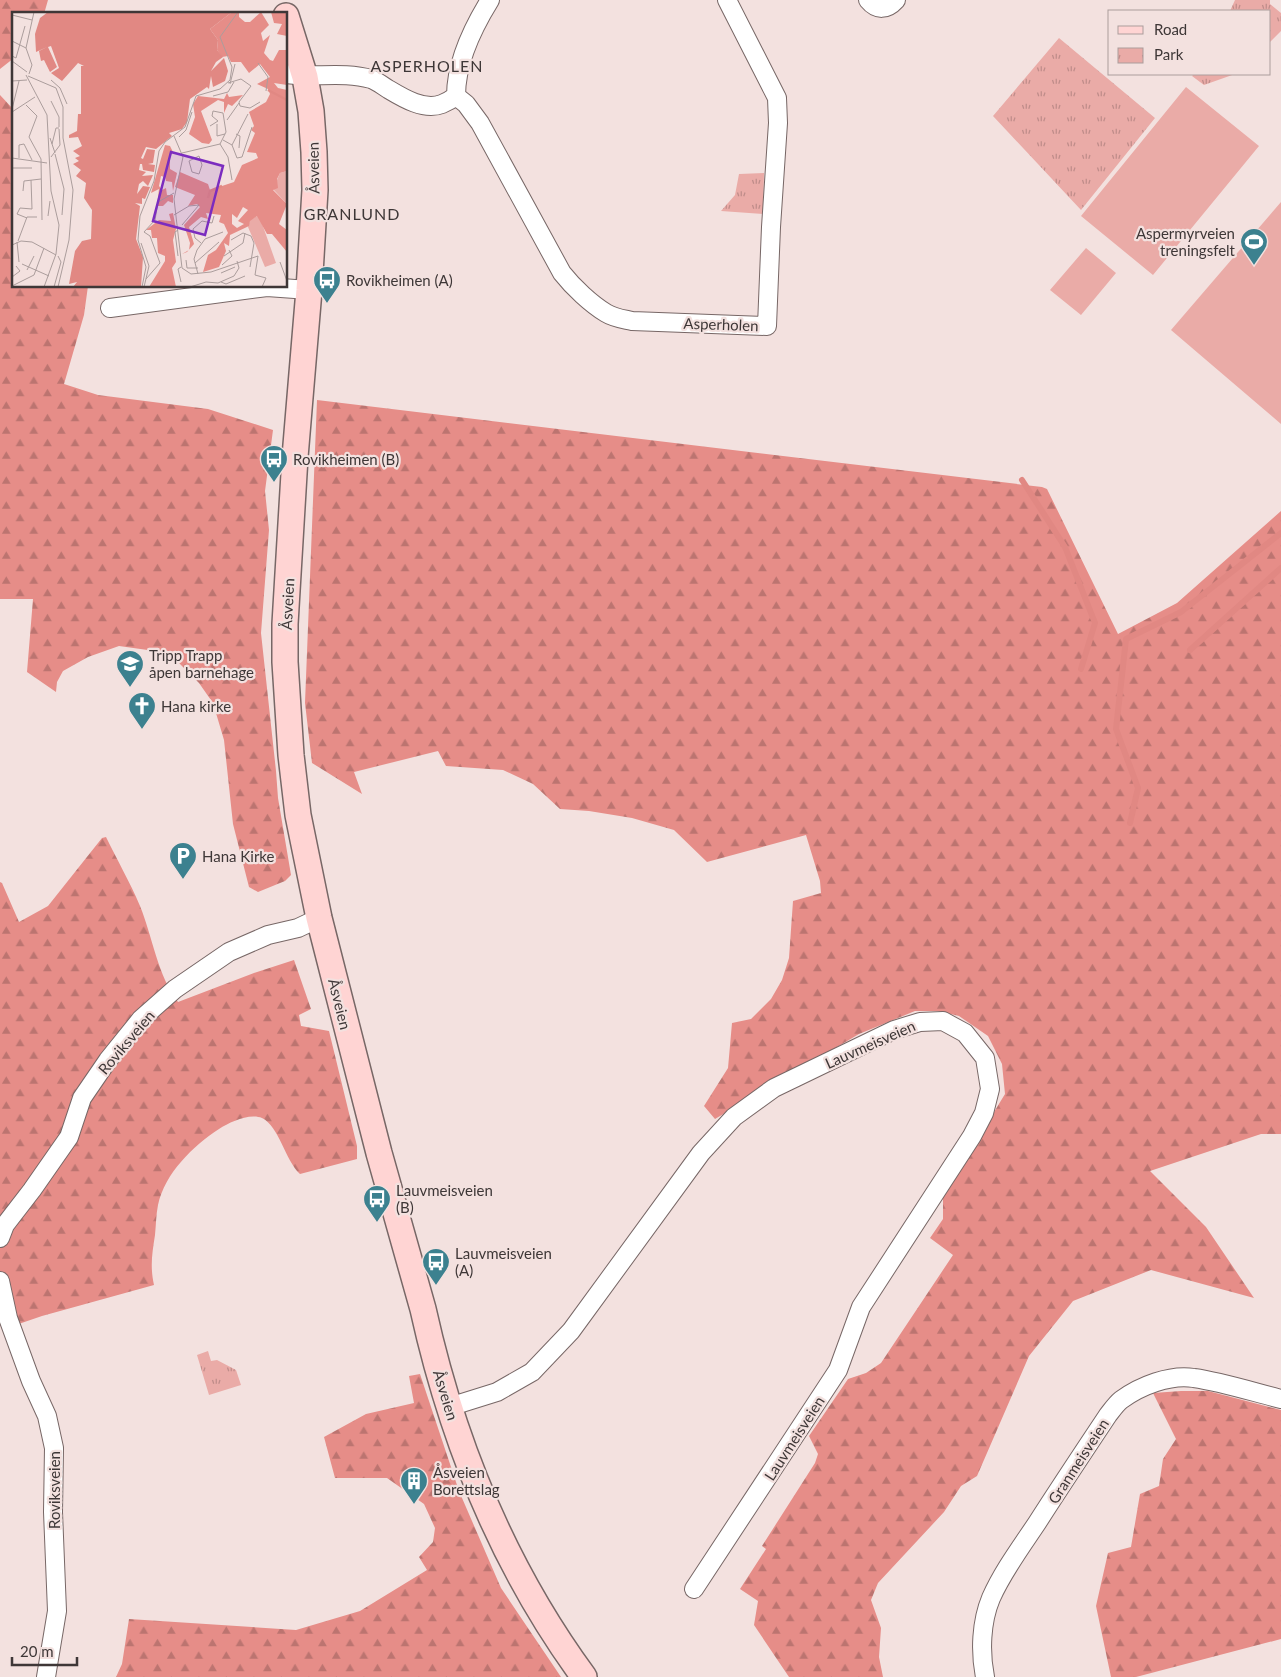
<svg xmlns="http://www.w3.org/2000/svg" width="1281" height="1677" font-family="Lato,sans-serif">
<style>
.forest{fill:url(#forest-firs)}
.park{fill:url(#park-tufts)}
.pitch{fill:#eaaba7}
.lines{fill:none;stroke-linecap:round;stroke-linejoin:round}
.stream{stroke:#e18883;stroke-width:6}
.street-casing{stroke:#776766;stroke-width:20}
.secondary-casing{stroke:#776766;stroke-width:28}
.street{stroke:#fff;stroke-width:18}
.secondary{stroke:#ffd4d3;stroke-width:25}
.labels{text-anchor:middle;dominant-baseline:central;stroke-width:4.5;stroke-linejoin:round;paint-order:stroke}
.street-label{font-size:15px;fill:#3e3737;stroke:#f3e1df}
.poi-label{font-size:15px;fill:#3e3737;stroke:#f3e1df;text-anchor:start}
.neighbourhood-label{font-size:16px;letter-spacing:1px;fill:#3e3737;stroke:#f3e1df}
.inset-river{fill:none;stroke:#e18883;stroke-width:2.5}
.inset-road{fill:none;stroke:#ab9d9c;stroke-width:1}
.view{fill:#7b2cbf;fill-opacity:0.15;stroke:#7b2cbf;stroke-width:2.5}
.inset-edge{fill:none;stroke:#3e3737;stroke-width:2.5}
</style>
<defs>
<pattern id="forest-firs" width="22" height="20" patternUnits="userSpaceOnUse" patternTransform="scale(1.25)"><rect width="22" height="20" fill="#e68d88"/><path d="M5 1l3.5 6h-7zM16 11l3.5 6h-7z" fill="#bc7470"/></pattern>
<pattern id="park-tufts" width="24" height="20" patternUnits="userSpaceOnUse" patternTransform="scale(1.25)"><rect width="24" height="20" fill="#eaaba7"/><path d="M3 7l-1-3M5 7V3M7 7l1-3M15 17l-1-3M17 17v-4M19 17l1-3" fill="none" stroke="#bf8c89"/></pattern>
</defs>
<rect width="100%" height="100%" fill="#f3e1df"/>
<!-- forest -->
<path class="forest" d="M0,0H48L44,14H14V58L0,69Z
M0,95L14,110V286H88L84,315L64,384L98,395L208,409L273,430L265,491L269,530L261,633L276,771L278,798L291,875L285,881L258,892L249,887L233,824L224,740L213,703L199,683L169,653L119,646L88,657L63,671L57,682L56,692L27,672L33,599H0Z
M317,400L1042,487L1047,489L1118,634L1177,603L1281,511V1134H1261L1150,1171L1206,1227L1254,1298L1151,1270L1073,1301L1029,1356L977,1476L961,1486L944,1512L878,1583L871,1600L881,1628L879,1657L883,1677H789L754,1625L758,1601L740,1589L766,1549L762,1546L815,1463L818,1454L809,1436L848,1379L866,1373L881,1363L953,1255L930,1238L943,1219V1196L1005,1094L1002,1064L988,1036L959,1016L938,1011H915L859,1034L715,1119L704,1106L728,1068L732,1023L751,1019L771,999L782,980L789,958L793,901L821,893L820,881L806,835L707,862L674,830L632,818L589,811L560,809L533,784L503,770L446,766L438,751L354,772L362,794L312,763L305,703Z
M106,837C117,860 130,882 140,906C152,935 158,977 178,1002L254,973L294,960L311,1009L299,1015L301,1026L329,1031L357,1146V1159L300,1174C285,1160 279,1126 262,1118C249,1113 230,1122 219,1129C193,1146 165,1173 158,1205C156,1215 156,1225 155,1235C152,1254 150,1267 154,1285L42,1316L7,1328L0,1322V882L2,883L19,922L48,906L102,838Z
M420,1374L459,1491L501,1588L561,1677H116L122,1664L129,1619L296,1630L360,1611L427,1570L419,1557L433,1542L435,1528L424,1504L387,1478H335L324,1437L366,1414L414,1403L409,1376Z
M1181,1391H1208L1281,1410V1639L1136,1677H1111L1096,1606L1108,1553L1131,1547L1140,1494L1159,1486L1163,1459L1176,1439L1153,1393Z"/>
<!-- park -->
<path class="park" d="M1235,0H1270V4L1281,13V31L1270,42V11H1230Z
M1059,38L1155,118L1081,210L993,116Z
M1194,74H1235L1204,85L1192,76Z
M764,173L763,214L721,211L735,195L739,174Z
M208,1351L211,1361L217,1360L236,1370L241,1385L209,1395L197,1355Z"/>
<!-- pitch -->
<path class="pitch" d="M1186,87L1259,146L1153,275L1081,216Z
M1281,202V424L1171,330Z
M1086,248L1116,273L1081,315L1050,290Z"/>
<g class="lines">
<!-- stream -->
<path class="stream" d="M1022,480L1065,547L1095,623L1081,669
M1190,650L1281,568
M1130,823L1138,788L1116,729L1126,639L1181,612L1281,533"/>
<defs>
<path id="street" d="M490,0C472,29 456,62 456,96L466,104L480,123L562,273C573,287 591,304 606,313C614,318 623,319 632,321L767,326L771,227L778,123L777,98L727,0
M868,0C877,11 887,10 896,0
M286,74C314,78 343,71 371,79C377,81 383,86 388,89C403,98 424,111 442,104C447,102 452,99 456,96
M110,308L267,287L309,290
M0,1238L5,1225L32,1190L69,1137L82,1098L108,1060L141,1019L175,989L229,952L268,935L298,928L319,918
M0,1281L8,1318L31,1381L47,1416L54,1448L53,1512L57,1611L46,1677
M449,1407L497,1392L532,1372L571,1331L701,1153L734,1117L774,1088L894,1030L920,1022L943,1021L965,1033L985,1058L990,1089L984,1113L972,1136L861,1307L838,1370L694,1589
M985,1677C980,1652 981,1622 991,1598C1003,1571 1021,1547 1037,1523C1060,1487 1084,1451 1108,1415C1112,1410 1116,1404 1121,1400C1140,1386 1170,1374 1194,1378C1222,1382 1253,1392 1281,1399"/>
<path id="secondary" d="M286,16L305,77L311,111L314,152L315,190L309,290L295,457L285,624V662L291,755L298,815L319,918L379,1153L423,1309C452,1440 504,1568 584,1677"/>
</defs>
<!-- street casing -->
<use href="#street" class="street-casing"/>
<!-- secondary casing -->
<use href="#secondary" class="secondary-casing"/>
<!-- street -->
<use href="#street" class="street"/>
<!-- secondary -->
<use href="#secondary" class="secondary"/>
</g>
<!-- icons -->
<defs>
<symbol id="stadium-pin" viewBox="-11 -11 22 30"><path d="M0 17L-7.5 6A9.5 9.5 0 1 1 7.5 6Z" fill="#3c818f" stroke="#f3e1df"/><path d="M0-5a6.5 5 0 1 0 0 10a6.5 5 0 1 0 0-10ZM-3.5-1.8h7v3.6h-7Z" fill="#fff"/></symbol>
<symbol id="bus-pin" viewBox="-11 -11 22 30"><path d="M0 17L-7.5 6A9.5 9.5 0 1 1 7.5 6Z" fill="#3c818f" stroke="#f3e1df"/><path d="M-5-6H5V4H4V6H2V4H-2V6H-4V4H-5ZM-3.5-4V0h7V-4ZM-3.5 1.2v1.5H-2V1.2ZM2 1.2v1.5H3.5V1.2Z" fill="#fff"/></symbol>
<symbol id="school-pin" viewBox="-11 -11 22 30"><path d="M0 17L-7.5 6A9.5 9.5 0 1 1 7.5 6Z" fill="#3c818f" stroke="#f3e1df"/><path d="M0-5L7-2L0 1L-7-2ZM-4 1L0 2.5L4 1V4Q0 6-4 4Z" fill="#fff"/></symbol>
<symbol id="church-pin" viewBox="-11 -11 22 30"><path d="M0 17L-7.5 6A9.5 9.5 0 1 1 7.5 6Z" fill="#3c818f" stroke="#f3e1df"/><path d="M-1.2-6h2.4v3.5h3.3v2.4h-3.3V6h-2.4V-.1h-3.3v-2.4h3.3Z" fill="#fff"/></symbol>
<symbol id="parking-pin" viewBox="-11 -11 22 30"><path d="M0 17L-7.5 6A9.5 9.5 0 1 1 7.5 6Z" fill="#3c818f" stroke="#f3e1df"/><path d="M-3.5-5.5H1a3.5 3.5 0 0 1 0 7H-1V5.5H-3.5ZM-1-3.4V-.6H.8a1.4 1.4 0 0 0 0-2.8Z" fill="#fff"/></symbol>
<symbol id="building-pin" viewBox="-11 -11 22 30"><path d="M0 17L-7.5 6A9.5 9.5 0 1 1 7.5 6Z" fill="#3c818f" stroke="#f3e1df"/><path d="M-4-6H4V6H1V3H-1V6H-4ZM-2.5-4.3h1.7v1.8h-1.7ZM.8-4.3h1.7v1.8H.8ZM-2.5-1h1.7V.8h-1.7ZM.8-1h1.7V.8H.8Z" fill="#fff"/></symbol>
</defs>
<g fill-rule="evenodd">
<use href="#stadium-pin" x="1238" y="226" width="32" height="43"/>
<use href="#bus-pin" x="311" y="264" width="32" height="43"/>
<use href="#bus-pin" x="258" y="443" width="32" height="43"/>
<use href="#school-pin" x="114" y="648" width="32" height="43"/>
<use href="#church-pin" x="126" y="690" width="32" height="43"/>
<use href="#parking-pin" x="167" y="840" width="32" height="43"/>
<use href="#bus-pin" x="361" y="1183" width="32" height="43"/>
<use href="#bus-pin" x="420" y="1246" width="32" height="43"/>
<use href="#building-pin" x="398" y="1465" width="32" height="43"/>
</g>
<g class="labels">
<!-- street labels -->
<g class="street-label">
<text transform="translate(313 168) rotate(-91)">Åsveien</text>
<text transform="translate(721 324) rotate(2)">Asperholen</text>
<text transform="translate(287 604) rotate(-87)">Åsveien</text>
<text transform="translate(340 1004) rotate(76)">Åsveien</text>
<text transform="translate(126 1042) rotate(-50)">Roviksveien</text>
<text transform="translate(870 1044) rotate(-24)">Lauvmeisveien</text>
<text transform="translate(446 1395) rotate(73)">Åsveien</text>
<text transform="translate(794 1438) rotate(-57)">Lauvmeisveien</text>
<text transform="translate(1078 1461) rotate(-57)">Granmeisveien</text>
<text transform="translate(54 1490) rotate(-90)">Roviksveien</text>
</g>
<!-- poi labels -->
<g class="poi-label">
<text x="1235" y="233" text-anchor="end">Aspermyrveien<tspan x="1235" dy="17">treningsfelt</tspan></text>
<text x="346" y="280">Rovikheimen (A)</text>
<text x="293" y="459">Rovikheimen (B)</text>
<text x="149" y="655">Tripp Trapp<tspan x="149" dy="17">åpen barnehage</tspan></text>
<text x="161" y="706">Hana kirke</text>
<text x="202" y="856">Hana Kirke</text>
<text x="396" y="1190">Lauvmeisveien<tspan x="396" dy="17">(B)</tspan></text>
<text x="455" y="1253">Lauvmeisveien<tspan x="455" dy="17">(A)</tspan></text>
<text x="433" y="1472">Åsveien<tspan x="433" dy="17">Borettslag</tspan></text>
</g>
<!-- neighbourhood labels -->
<g class="neighbourhood-label">
<text x="427" y="65">ASPERHOLEN</text>
<text x="352" y="213">GRANLUND</text>
</g>
</g>
<!-- overview -->
<g transform="translate(12 12)">
<rect width="275" height="275" fill="#f3e1df"/>
<path d="M275,159V192L261,177L268,161ZM247,203L264,251L253,255L236,215L238,208Z" fill="#eaaba7"/>
<path d="M220,0H227V5L233,10H238L249,0L257,13L249,21L251,29L258,23L252,41L258,48L261,49L267,38H275V73L262,71L266,76L275,78V159L268,161L265,167L266,176L261,178L275,192L267,212L275,218V240L260,222H255L245,204L238,209L237,214L218,223L217,234L212,231L214,239L207,255L191,260L196,243L204,238L216,221L212,212L207,210L209,203L194,201L196,207L189,205L177,215L182,232L175,240L170,242L177,238L178,231L172,213L188,195L185,192L176,194L183,183L163,175L168,160L196,172L198,178L222,170L230,153L246,146L244,141L235,140L243,121L239,118L242,114L237,100L254,90L258,82L256,77L245,72L258,65L248,52L237,61L229,50H219L216,44L210,45L205,38L206,28L198,17ZM231,195L236,198L226,209L232,212L225,216L220,212V202L225,206ZM259,0H275V24L265,22L270,12L262,11ZM215,81L217,85L231,83L220,94L216,92L212,101V90L206,88L189,99L200,128L197,132L190,131L177,122L183,105L181,92L186,84L212,87ZM153,133L158,134L161,140L158,144V157L165,161L161,179L160,170L154,169L153,165L149,164L147,174L150,178L154,176L155,183H161V191L156,189L151,194H145L147,177L139,181ZM161,201L164,217L161,228L164,250L160,256L164,275H137L153,249V244L146,241L145,226H140L139,218H134L147,208L159,209L157,202Z" fill="#e68d88" fill-rule="evenodd"/>
<path d="M36,0H220L198,17L206,28L205,38L211,45L204,50L199,59L212,46L216,59L213,69L201,75L199,64L197,77L195,75L178,87L175,110L170,117L157,121L160,124L144,137L134,135L129,146L131,147L135,137L143,138L141,151L136,152L143,153L142,160L131,158L130,152H128L127,158L134,160L130,164L141,163L136,174L131,169L127,172L125,182L131,174L138,175L133,187L130,186V192L123,191L128,194L124,227L131,245L129,275H61L65,270L57,272L63,239L70,229L79,227L80,198L72,186L74,171L64,164L69,158L61,152L67,149L63,146L68,144L61,139L70,134L66,125L57,126V123L65,119L66,102H69V54H72L66,51L50,69L39,61L47,56L39,34L36,35L45,55L38,60L32,48L29,49L27,39L35,35L24,40L23,22L28,6Z" fill="#e18883"/>
<path class="inset-river" d="M256,78L275,88M196,186L198,179L210,174"/>
<path class="inset-road" d="M0,3L20,8M0,29L14,36M0,44L4,46L13,14M0,49L15,60M246,51L256,65L254,79M17,62L20,53L14,36L22,0M14,63L35,103L39,179L47,213L44,242L32,275M16,64L44,76L51,95V126L61,178L57,228L46,275M39,68L48,76L55,92M0,69L15,68M216,71L229,67L239,74L227,90L228,94L238,96L248,90M218,72L223,52M201,84L216,80L222,70M39,89L47,105V115M14,93L25,104L17,125L29,147L30,208M0,97L7,69M0,100L23,85M215,108L227,91M205,112V124L213,122M224,122L228,124L227,136M162,124L171,145L162,187L170,256L179,262L199,260L246,244L243,263L254,266L250,275M167,125L174,118L180,100M38,126L43,141M211,128L220,133L225,146L230,145L240,115M40,132L44,116H47M208,132L216,145L220,168M220,133L236,102M170,141L208,132L214,120L211,101L201,99L200,104L206,109L198,114M43,142L52,177L50,203M187,144L190,153L187,162L180,160L177,149ZM39,145L48,133L47,117M0,146L35,151M7,146V133L12,132L20,148M0,156H20M11,179L12,169L29,167M162,203L177,194L187,193L170,213M36,204L38,189M15,206L5,202L8,196L20,197L19,168M166,218L163,220L166,244M219,228L231,221L239,224L242,231L238,255M6,229L15,205H25M5,230L7,250M129,231L137,254L132,275M189,231L183,226L181,217L190,209L200,211L202,204M0,233L9,229L20,230L44,243M212,244L231,231L233,221M174,248L175,256H186M268,250L275,269M183,251L207,230M10,252L37,264M210,253L220,244L217,238M15,258L22,244M209,261L223,255M186,262L182,247L185,238L193,227L211,220M0,265L8,259L4,254M134,267L148,251L138,224L132,220L143,208L146,190L162,181M169,270L166,257L169,255M209,270L214,272L233,264M0,274L22,263L32,236M42,275L49,250L46,244M130,275L134,255L126,228L128,204L142,169L147,139L153,130L173,115L184,84L208,77L218,68L220,55L208,25L226,0M178,275L194,270L206,271L222,264L227,256L225,249"/>
<path class="view" d="M159,140L211,154L193,223L141,209Z"/>
<rect width="275" height="275" class="inset-edge"/>
</g>
<!-- legend -->
<rect x="1108" y="10" width="162" height="65" fill="#f3e1df" stroke="#ab9d9c"/>
<rect x="1118" y="26" width="25" height="8" fill="#ffd4d3" stroke="#ab9d9c"/>
<text x="1154" y="35" font-size="15" fill="#3e3737">Road</text>
<rect x="1118" y="48" width="25" height="15" fill="url(#park-tufts)" stroke="#ab9d9c"/>
<text x="1154" y="60" font-size="15" fill="#3e3737">Park</text>
<!-- scale -->
<path d="M12 1657v8h65v-8" fill="none" stroke="#3e3737" stroke-width="2.5"/>
<text x="20" y="1657" font-size="15" fill="#3e3737" stroke="#f3e1df" stroke-width="4" paint-order="stroke">20 m</text>
</svg>
